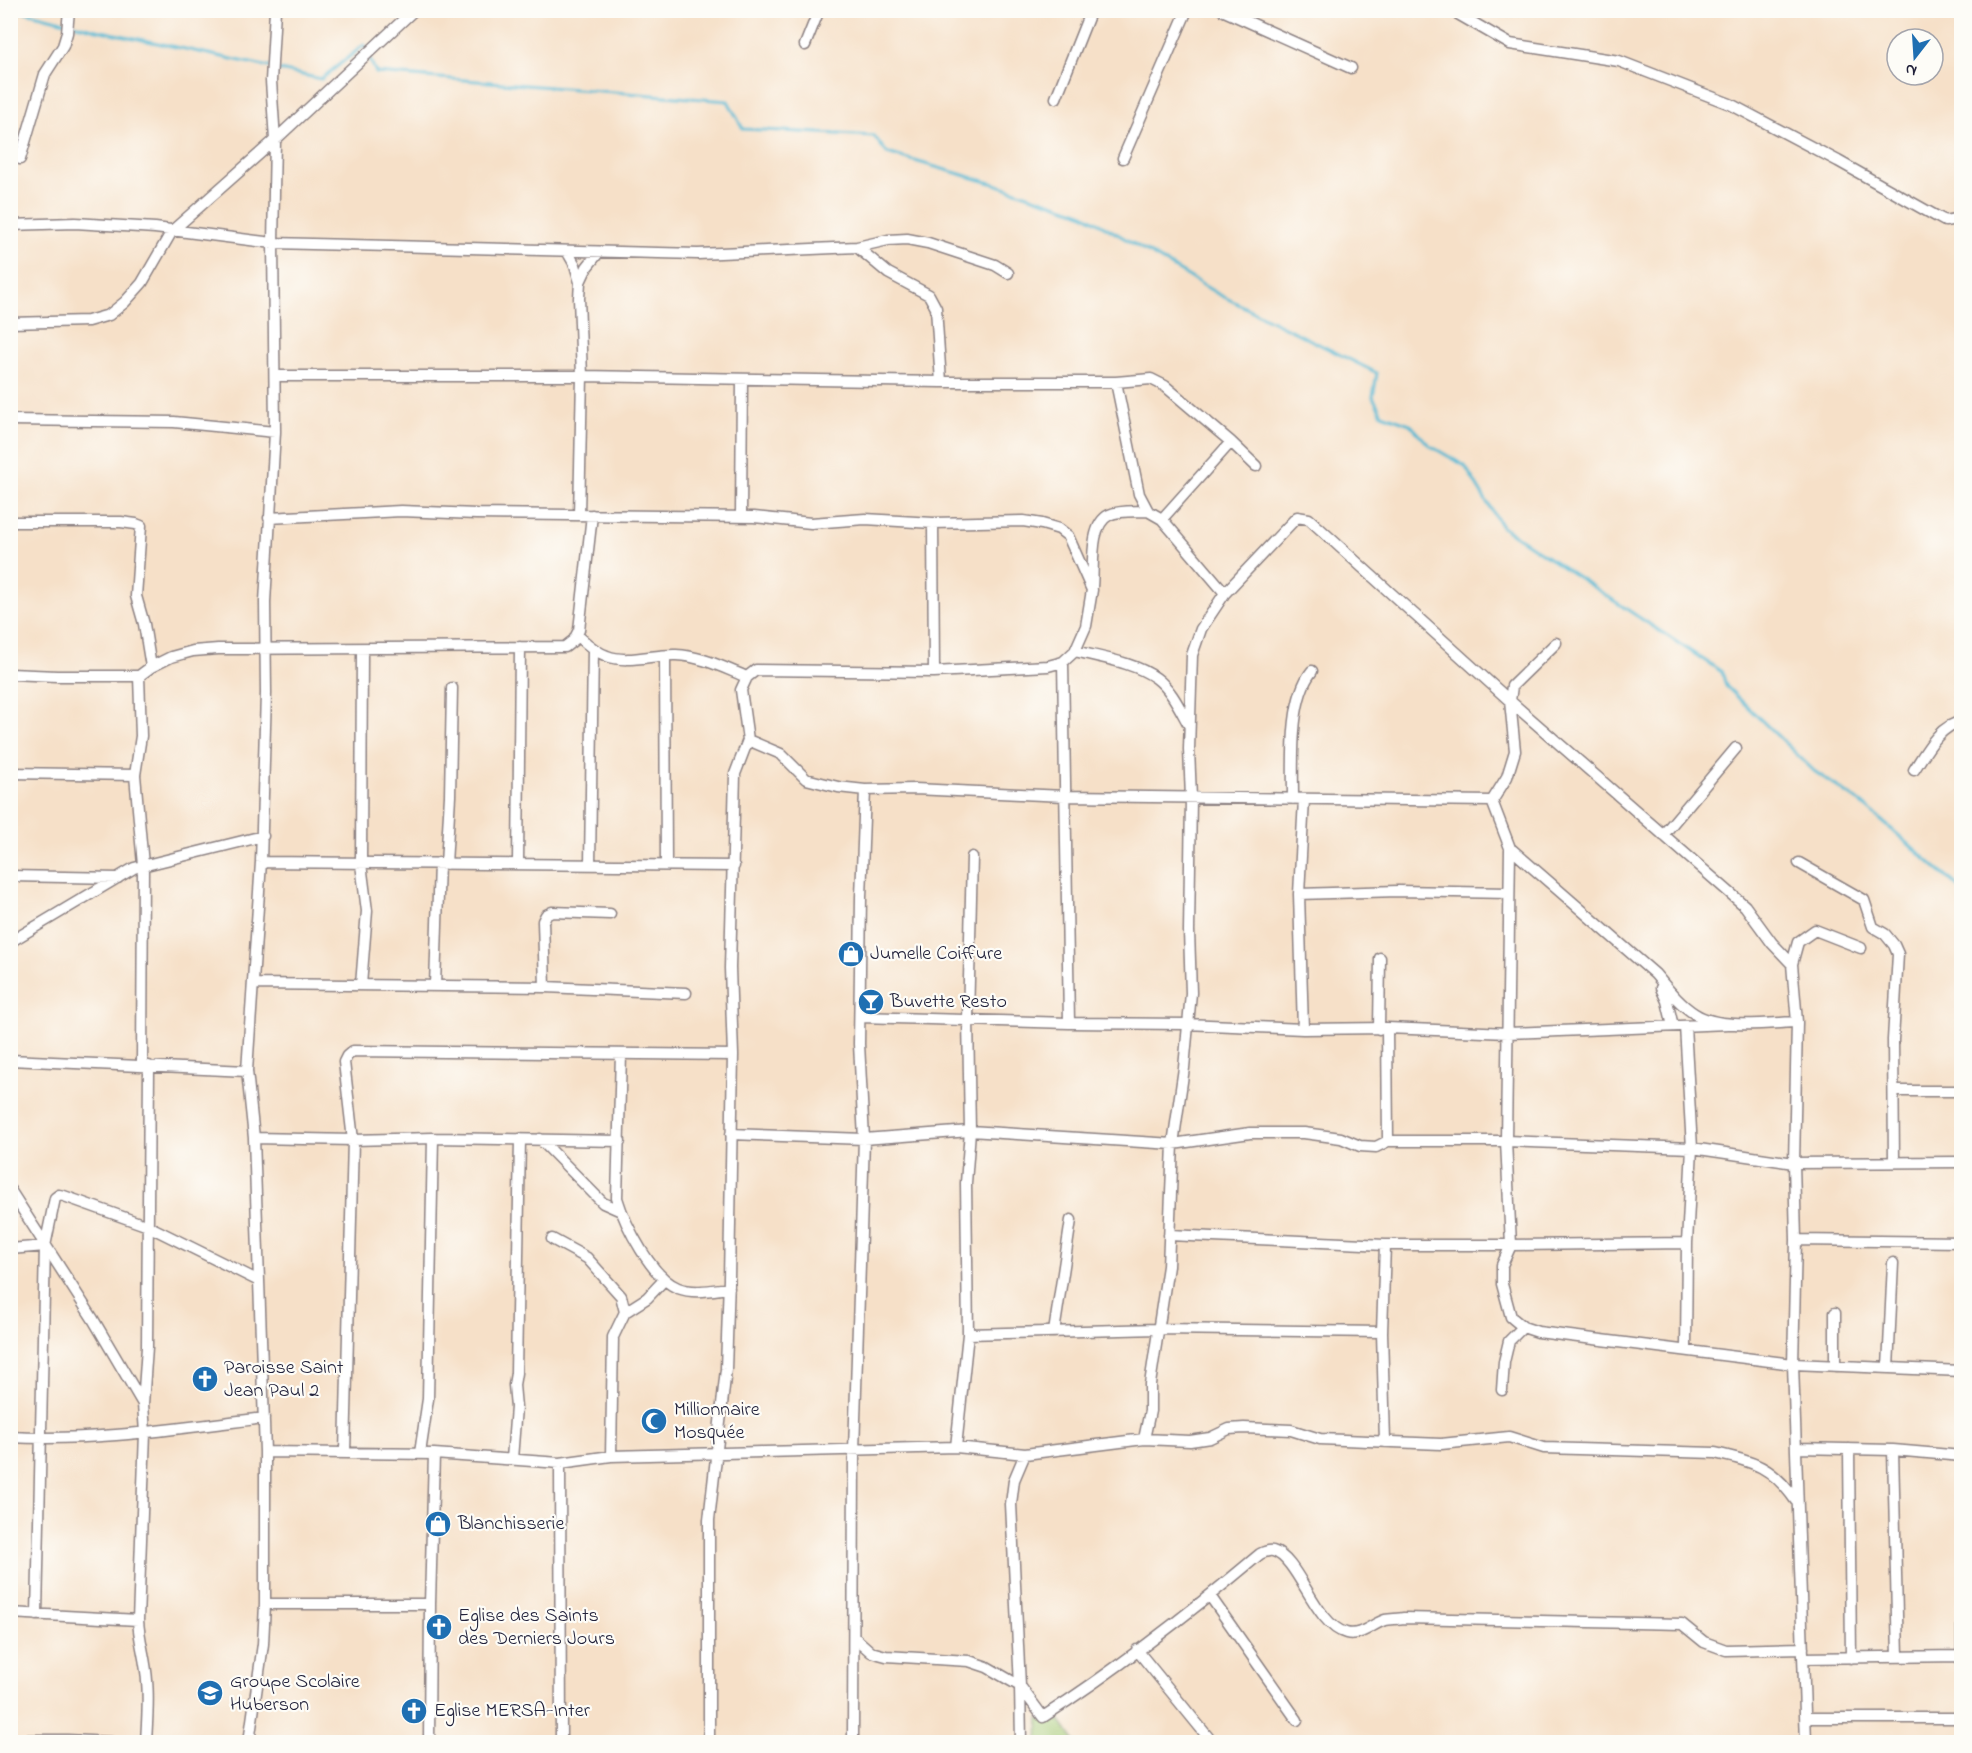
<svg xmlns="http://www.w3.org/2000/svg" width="1972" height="1753" font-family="'Indie Flower',sans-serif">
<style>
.green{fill:#a3c872;stroke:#627556;stroke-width:1.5}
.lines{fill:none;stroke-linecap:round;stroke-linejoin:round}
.stream{stroke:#53b7d2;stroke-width:3}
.minor-casing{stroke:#8c8182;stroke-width:13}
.minor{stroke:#fff;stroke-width:10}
.labels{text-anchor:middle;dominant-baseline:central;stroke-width:4.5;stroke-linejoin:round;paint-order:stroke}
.poi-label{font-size:20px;fill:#22223b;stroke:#fdfcf7;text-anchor:start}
</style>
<rect width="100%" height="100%" fill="#fdfcf7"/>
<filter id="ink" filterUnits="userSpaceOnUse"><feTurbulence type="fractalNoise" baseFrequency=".0167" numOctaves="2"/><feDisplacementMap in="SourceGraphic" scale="12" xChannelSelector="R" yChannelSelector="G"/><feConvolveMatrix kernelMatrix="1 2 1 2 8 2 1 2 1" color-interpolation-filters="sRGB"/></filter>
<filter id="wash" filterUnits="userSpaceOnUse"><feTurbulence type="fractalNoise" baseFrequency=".008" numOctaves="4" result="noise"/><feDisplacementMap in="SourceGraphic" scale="24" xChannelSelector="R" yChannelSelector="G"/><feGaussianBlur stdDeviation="1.35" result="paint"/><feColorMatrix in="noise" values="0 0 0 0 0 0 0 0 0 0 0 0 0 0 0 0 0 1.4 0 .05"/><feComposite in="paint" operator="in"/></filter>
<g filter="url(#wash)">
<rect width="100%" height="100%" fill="#f6e0c8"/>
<!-- green -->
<path class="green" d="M1039,1719L1060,1720L1075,1742H1038Z"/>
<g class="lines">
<!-- stream -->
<path class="stream" d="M10,15L22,11L97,30L269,67
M369,57L376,73L728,101L743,129L874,136L887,153L998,185L1082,213L1218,294L1377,373L1373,397L1382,414L1410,424L1429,445L1465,466L1502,527L1722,672L1726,686L1814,771L1861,803L1962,890
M275,69L321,79L364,45L367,50"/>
</g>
</g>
<g filter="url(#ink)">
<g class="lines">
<defs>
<path id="minor" d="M1222,10L1351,68
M1451,10L1510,44L1619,61L1730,104L1838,161L1934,215L1945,221L1962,218
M805,45L819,10
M1056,98L1091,10
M1123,158L1187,10
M20,159L45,74L63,46L67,33L69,10
M10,225L75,223L155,228L273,243L698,254L857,247L888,240L907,239L928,243L995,265L1008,273
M857,247L888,273L929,295L936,308L941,382
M567,251L575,265L580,282
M10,323L88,321L109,315L125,302L142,283L172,231L275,140L414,10
M275,376H582L941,382H1116L1151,379L1165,386L1231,442L1256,466
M1116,382L1139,494L1148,511L1162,519L1225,593
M10,420L174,422L275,432
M579,515L582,376L579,298L580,282L587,267L599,252
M741,516L742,379
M269,518L401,511L476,514L754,517L811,523L865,519L933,523L1023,521L1042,524L1059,529L1068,536L1092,590L1086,626L1075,651L1063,662L1048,666L934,672L756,670L747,677L741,690L748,740L781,754L806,779L838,787L865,790L915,789L1065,796L1492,801
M1162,519L1231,442
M10,522H121L136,524L141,526L136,596L144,624L151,667
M933,523L934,672
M1092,587C1094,566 1089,525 1109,515C1120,510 1136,512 1148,511
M577,635C586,643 595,652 607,656C627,664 654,654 676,655C701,656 724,668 747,677
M1075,651C1101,658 1134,662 1156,678C1171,689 1180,709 1189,725
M665,656L666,865
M1063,662L1069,1023
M10,674L57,676H139L151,667L171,657L193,651L218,649L565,647L574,640L579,630L592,515
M139,676L141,736L135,775L143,865L142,1066
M1914,770C1925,753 1940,724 1962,722
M10,773L135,775
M1293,799C1293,762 1289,699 1312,671
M1492,801L1510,848L1506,1141L1511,1245L1687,1243
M1492,801L1507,777L1515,751L1510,701L1512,686L1556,643
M1663,835L1736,748
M1510,848L1655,974C1667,988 1679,1004 1695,1014C1719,1030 1769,1023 1797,1022
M261,862L734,866
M1799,863L1864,900L1873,927L1885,934L1894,945L1898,954L1893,1040L1894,1162
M446,864L450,796L452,688
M518,864L520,647
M590,865L593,649
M10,876L118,878
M1299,894L1398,891L1509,893
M10,942L134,868L263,836
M253,984L545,987L686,993
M361,985L367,911L361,864L362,649
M435,986L439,863
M545,987L543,921L546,915L552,912L610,914
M1661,988L1667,1001L1673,1026
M860,1017L1069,1023L1186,1024L1303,1029L1387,1028L1508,1033L1728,1024
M1685,1026L1692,1148L1687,1243L1686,1350
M1387,1028L1388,1141
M1303,1029L1299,894L1304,799
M1379,1029L1380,958
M621,1054L617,1198C625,1225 652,1278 678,1288C694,1294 712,1290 729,1288
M10,1060L247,1071
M1894,1091H1962
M731,1134L864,1139L970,1131L1173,1144L1250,1133H1304L1341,1138L1360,1146L1376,1147L1388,1141H1506L1692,1148L1794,1163L1962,1162
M254,1138L353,1140L433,1138L620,1141
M540,1139L603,1203L621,1211
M10,1190L93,1319L143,1404L145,1433L138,1620C139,1641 146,1660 147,1681C149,1701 147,1722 146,1742
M1169,1235L1385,1245H1511L1502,1265V1284L1511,1317L1523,1327L1538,1332L1793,1364L1962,1371
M552,1239L587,1258L621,1296L625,1312
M1796,1240L1962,1242
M10,1249L45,1246
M1054,1332L1071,1220
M968,1334L1158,1329L1382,1332
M1835,1366V1313
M1888,1368L1893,1263
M1502,1390L1504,1362L1509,1341L1523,1327
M143,1404L147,1347L149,1066
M10,1437C95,1442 180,1428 264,1418
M1144,1439L1190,1441L1210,1438L1229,1429L1244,1428L1291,1430L1320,1439L1441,1444L1509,1437L1544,1448L1715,1453C1754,1462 1772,1466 1796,1501
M1385,1442L1382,1332L1385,1245
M956,1447L968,1334L966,1183L970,1131L968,1019L972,857
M1797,1448L1893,1450L1962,1456
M1849,1449L1851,1658
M1893,1450L1898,1657
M265,1452L434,1454L560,1463L611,1456L956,1447L1025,1454L1144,1439L1150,1411V1384L1168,1266L1173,1144L1184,1068L1191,993L1189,931L1191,798L1189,749L1192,655L1201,629L1225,593L1297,517L1309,519L1510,701L1745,906L1772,943L1792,964
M345,1453L353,1140L344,1062L347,1056L353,1051L733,1055
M420,1453L428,1399L433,1138
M611,1456L613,1337L625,1312L647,1298L664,1280
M512,1459L516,1407L514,1385L516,1373L520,1139
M560,1463L561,1742
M1210,1596L1297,1720
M265,1604H430
M10,1613L138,1620
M37,1615L45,1246L55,1198L59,1195L64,1196L148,1226L259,1281
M1962,1618V1664
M854,1637L871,1652L886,1656L969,1661L987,1667L1020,1686L1043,1717C1119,1668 1191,1612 1260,1554C1264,1552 1268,1550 1273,1551C1299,1558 1314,1624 1346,1633C1360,1637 1372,1624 1385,1620C1391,1619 1398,1619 1404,1618L1682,1624L1704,1642L1726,1650L1803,1648
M1137,1650L1212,1742
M1803,1658L1962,1656
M1806,1718H1962
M10,1740H67L111,1742
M249,1742L263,1644L265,1604V1452L254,1138L247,1071L261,862L266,693L265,602L275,432L273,243L275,140L271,81L275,10
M429,1742L430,1604L434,1454
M709,1742V1520L726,1369L729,1279L733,1055L730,968L735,774L748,740
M853,1742L854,1451L864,1139L859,1044L861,897L865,790
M1021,1742L1020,1686L1011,1504L1014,1480L1025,1454
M1806,1742L1793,1364L1796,1240L1794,1163L1797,1022L1792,964L1798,942L1815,930L1861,948"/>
</defs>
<!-- minor casing -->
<use href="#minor" class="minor-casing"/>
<!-- minor -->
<use href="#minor" class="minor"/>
</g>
</g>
<!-- icons -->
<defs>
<symbol id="shop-disc" viewBox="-11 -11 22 22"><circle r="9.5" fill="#1f6fb2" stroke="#fdfcf7"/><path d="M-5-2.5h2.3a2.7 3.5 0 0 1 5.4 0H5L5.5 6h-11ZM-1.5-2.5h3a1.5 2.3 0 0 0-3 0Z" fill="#fff"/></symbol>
<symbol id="bar-disc" viewBox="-11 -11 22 22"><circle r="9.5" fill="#1f6fb2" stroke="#fdfcf7"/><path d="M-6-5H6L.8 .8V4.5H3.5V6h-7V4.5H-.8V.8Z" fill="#fff"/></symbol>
<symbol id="church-disc" viewBox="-11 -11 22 22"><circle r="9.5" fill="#1f6fb2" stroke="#fdfcf7"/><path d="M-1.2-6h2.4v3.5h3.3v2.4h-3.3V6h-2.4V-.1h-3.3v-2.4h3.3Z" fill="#fff"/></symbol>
<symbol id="mosque-disc" viewBox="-11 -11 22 22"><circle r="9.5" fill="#1f6fb2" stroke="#fdfcf7"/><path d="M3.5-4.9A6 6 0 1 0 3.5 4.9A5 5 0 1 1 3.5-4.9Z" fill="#fff"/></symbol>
<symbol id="school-disc" viewBox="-11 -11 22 22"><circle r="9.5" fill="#1f6fb2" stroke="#fdfcf7"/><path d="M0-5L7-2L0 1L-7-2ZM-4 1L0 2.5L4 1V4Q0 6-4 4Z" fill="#fff"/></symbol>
</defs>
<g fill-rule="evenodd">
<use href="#shop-disc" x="836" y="939" width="30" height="30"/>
<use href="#bar-disc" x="856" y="987" width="30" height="30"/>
<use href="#church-disc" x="190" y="1364" width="30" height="30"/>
<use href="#mosque-disc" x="639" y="1406" width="30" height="30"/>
<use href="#shop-disc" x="423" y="1509" width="30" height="30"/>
<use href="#church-disc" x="424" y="1612" width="30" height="30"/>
<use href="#school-disc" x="195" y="1678" width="30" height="30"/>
<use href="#church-disc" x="399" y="1696" width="30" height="30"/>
</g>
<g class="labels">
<!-- poi labels -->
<g class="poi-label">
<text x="870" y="954">Jumelle Coiffure</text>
<text x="890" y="1002">Buvette Resto</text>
<text x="224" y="1368">Paroisse Saint<tspan x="224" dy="23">Jean Paul 2</tspan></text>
<text x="674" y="1410">Millionnaire<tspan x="674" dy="23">Mosquée</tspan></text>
<text x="458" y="1524">Blanchisserie</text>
<text x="458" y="1616">Eglise des Saints<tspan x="458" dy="23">des Derniers Jours</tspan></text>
<text x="230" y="1682">Groupe Scolaire<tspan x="230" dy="23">Huberson</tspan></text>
<text x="434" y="1711">Eglise MERSA-Inter</text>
</g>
</g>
<!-- margin -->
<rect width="1972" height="1753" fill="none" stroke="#fdfcf7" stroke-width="36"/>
<!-- north arrow -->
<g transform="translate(1915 57) rotate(197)"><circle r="28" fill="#fdfcf7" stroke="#a5a5ac" stroke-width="1.5"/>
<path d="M0-4.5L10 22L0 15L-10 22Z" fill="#1f6fb2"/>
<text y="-9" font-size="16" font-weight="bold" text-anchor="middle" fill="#22223b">N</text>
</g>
</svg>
